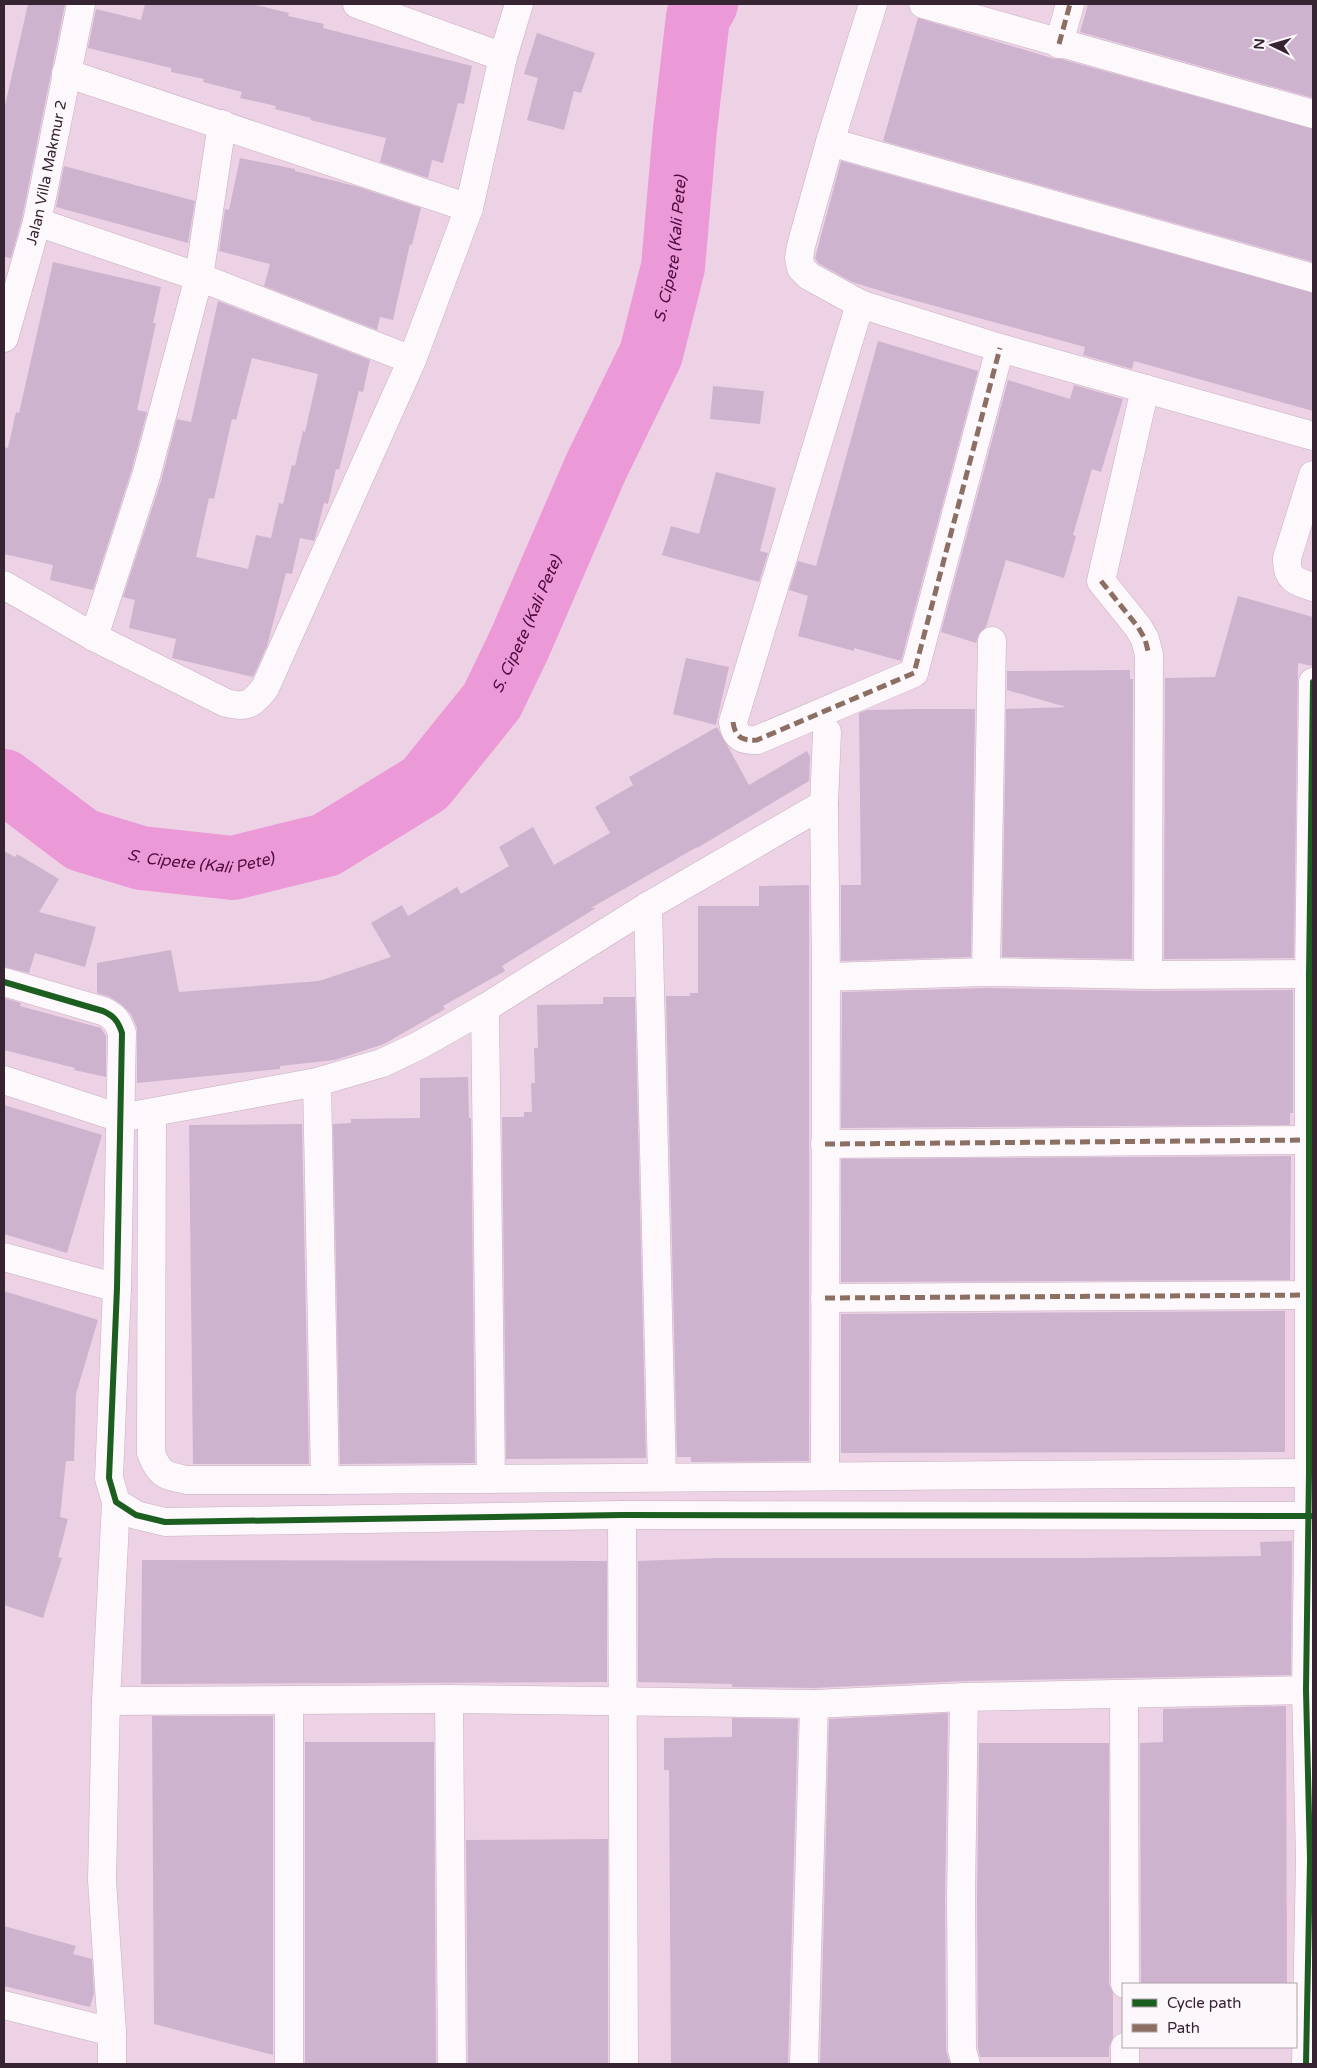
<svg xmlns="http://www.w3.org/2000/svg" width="1317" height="2068" font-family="'Varela Round',sans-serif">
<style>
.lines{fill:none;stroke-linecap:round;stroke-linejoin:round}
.river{stroke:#ec99d7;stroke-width:64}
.building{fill:#ceb3cf;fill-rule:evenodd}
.minor-casing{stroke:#c6b0c0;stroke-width:29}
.minor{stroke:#fcf8fb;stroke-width:28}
.quiet{stroke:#8d6e63;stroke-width:5;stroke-dasharray:10 5;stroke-linecap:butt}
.cycleway-casing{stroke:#fcf7fb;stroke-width:9}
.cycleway{stroke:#1b5e20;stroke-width:6}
.labels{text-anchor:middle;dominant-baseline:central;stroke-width:4;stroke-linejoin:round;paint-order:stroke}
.street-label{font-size:15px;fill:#372432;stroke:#fcf7fb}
.water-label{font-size:16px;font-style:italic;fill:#4d0a40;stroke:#fcf7fb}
</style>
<rect width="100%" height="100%" fill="#edd2e5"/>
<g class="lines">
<!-- river -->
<path class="river" id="s1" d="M4,781L82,840L141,858L233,868L326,845L425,784L492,701L519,645L596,467L651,354L673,267L685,129L698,17L706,4"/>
</g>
<!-- building -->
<path class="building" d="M28,4H65L22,218L11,258L4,257V110Z
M145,4H252L289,13L288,16L324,24L323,28L472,66L464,104L458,103L443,163L432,160L428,178L380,162L386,138L310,120L311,118L275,109L276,106L240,98L242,92L203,82L204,79L171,72V68L88,48L96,9L141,20Z
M1088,4H1313V98L1080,32Z
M918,18L1055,59H1061L1313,129V262L883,141Z
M537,33L595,53L581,93L574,91L564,130L527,120L538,78L524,74Z
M240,158L295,169V171L355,186L421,208L412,245L410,244L393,320L380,317L377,330L264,286L270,264L219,251L225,209L229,210Z
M841,161L1313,293V411L1134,361L1132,369L1083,355L1085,347L891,294L852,282L818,263L815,258Z
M64,166L195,201L188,243L56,207Z
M53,262L161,287L153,323H156L137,410L147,412L131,472L93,590L50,580L53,565L4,554V447L8,448L16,412L19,413Z
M218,301L370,360L363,392L359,391L339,470L336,469L328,504L324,503L316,535L314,541L300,538L292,574L286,573L267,646L253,677L172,658L176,639L129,628L135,600L123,597L161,481L177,419L191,422ZM252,358L318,374L305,432L303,431L295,466L292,465L283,504L279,503L271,538L256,535L248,569L196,557L209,498L214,499L232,419L236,420Z
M878,341L978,371L901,661L854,648V651L798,636L808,596L789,590L798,561L816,566Z
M1008,380L1070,399L1074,385L1123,399L1101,472L1092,469L1073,535L1076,536L1064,578L1006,560L986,627L979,633L976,643L941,632Z
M713,386L764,391L760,424L710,419Z
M716,472L776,488L760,551L768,553L759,582L662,555L671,526L699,534Z
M1238,596L1313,617V666L1298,663L1294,958L1164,959L1165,678L1215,677Z
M686,658L729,667L716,725L673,714Z
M1130,670V679H1133L1132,959L1002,957L1006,709L1066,707L1007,690V671Z
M917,709H975L971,957L841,961V885H861L859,713L867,710Z
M717,727L749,785L807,751L810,757L809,781L697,848V847L591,908H596L502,966L505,971L443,1006L445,1009L384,1044L335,1060L280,1066V1069L137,1083V1028L131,1014L122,1005L110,997L97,993V963L171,950L179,992L319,981L391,957L371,923L402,905L408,916L457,887L461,894L509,866L499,847L533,827L554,865L610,833L595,807L633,785L629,777Z
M4,851L15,857L17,854L59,879L39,912L96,927L85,967L35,953L29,973L4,967Z
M809,885V1461L691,1462V1457H677L666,996H690V993H698V906H759V886Z
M986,988L1148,991L1293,990V1113H1290V1125L841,1128L842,992Z
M603,997H635L646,1458L506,1459L502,1117H524V1112H532L531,1083H535L534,1048H538L537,1005L603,1004Z
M4,998L21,1003L20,1006L101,1028L106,1036V1077L74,1070L75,1068L4,1050Z
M468,1077L469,1118H471L475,1463L340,1464L333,1124L351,1123V1119L420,1118V1078Z
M4,1105L102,1135L67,1253L4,1234Z
M302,1124L309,1464H193L189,1125Z
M1291,1156L1290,1280L841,1282V1159Z
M4,1291L98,1320L76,1394L74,1461H66L60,1517L68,1519L58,1557L62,1558L43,1618L4,1605Z
M1285,1311V1452L841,1453V1314Z
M1292,1541L1291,1675L964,1681L814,1688L732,1687V1684L638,1682V1561L717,1558H1079L1261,1556L1260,1542Z
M142,1560L607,1561V1682L141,1684Z
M1286,1706L1287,1984H1141L1140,1743L1163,1742V1709Z
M948,1713L945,1897L946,2050L950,2064H820L829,1719Z
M152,1716H273V2055L154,2024Z
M732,1718L798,1719L788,2064H671L669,1770H664V1738L732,1737Z
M305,1742H434L436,2064H305Z
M979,1743H1109V1984L1113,1993V2038L1109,2047V2057H980L978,2048L977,1897Z
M608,1839V2064H468L466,1840Z
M4,1926L76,1946L73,1954L92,1959L94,1994L90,2007L4,1986Z"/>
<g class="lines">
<defs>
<g id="minor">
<path d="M357,4L503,57"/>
<path d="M873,4L830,142L801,246L799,258L801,268L809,276L860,304L1000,348L1313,436"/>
<path d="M923,4L1313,114"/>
<path d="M1059,44L1070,4"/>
<path d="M66,73L469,208"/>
<path d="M830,142L1313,278"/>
<path d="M37,222L199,277L412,360"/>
<path d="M860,304L733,722C735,737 742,741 757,740L914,673L1000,348"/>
<path id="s2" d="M4,338L37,222L81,4"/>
<path d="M1145,389L1101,581L1138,627L1145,639L1149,655L1148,975"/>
<path d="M1313,475L1287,558C1286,579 1296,582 1313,587"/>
<path d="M4,585L94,637L226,703C247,708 251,705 265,688L412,360L469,208L503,57L519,4"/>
<path d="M94,637L146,476L199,277L222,124"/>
<path d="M648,906L662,1476"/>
<path d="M986,972L992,641"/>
<path d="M826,977L986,972L1148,975L1313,974"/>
<path d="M4,982L103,1011C114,1016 118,1021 122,1033L117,1288L109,1478L116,1502L136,1515L165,1522L622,1515L1313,1516"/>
<path d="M485,1008L491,1479"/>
<path d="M4,1080L120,1118L317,1082L382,1063L418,1046L485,1008L648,906L824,804"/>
<path d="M317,1082L325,1480"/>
<path d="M152,1113L151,1453C160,1476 164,1475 187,1480H325L1313,1473"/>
<path d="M825,1144L1313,1140"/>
<path d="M4,1257L117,1288"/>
<path d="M825,1298L1313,1295"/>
<path d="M825,1476L826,977L824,804L827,732"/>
<path d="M622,1515L624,2064"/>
<path d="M1124,1694L1125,1984"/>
<path d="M964,1697L961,1897L962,2050L966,2064"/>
<path d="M449,1699L452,2064"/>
<path d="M289,1700V2064"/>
<path d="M106,1701L449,1699L814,1704L964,1697L1313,1690"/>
<path d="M4,2005L112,2032"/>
<path d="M1125,2047V2064"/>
<path d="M112,2064V2032L102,1880L106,1701L116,1502"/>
<path d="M804,2064L814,1704"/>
<path d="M1306,2064L1310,1859L1306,1690L1309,1473V974L1313,682"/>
</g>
</defs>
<!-- minor casing -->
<use href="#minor" class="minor-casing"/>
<!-- minor -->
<use href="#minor" class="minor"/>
<!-- quiet -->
<path class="quiet" d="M1059,44L1070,4
M1101,581L1138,627L1145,639L1149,655
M733,722C735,737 742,741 757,740L914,673L1000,348
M825,1144L1313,1140
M825,1298L1313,1295"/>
<defs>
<path id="cycleway" d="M4,982L103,1011C114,1016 118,1021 122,1033L117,1288L109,1478L116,1502L136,1515L165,1522L622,1515L1313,1516
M1306,2064L1310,1859L1306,1690L1309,1473V974L1313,682"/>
</defs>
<!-- cycleway casing -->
<use href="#cycleway" class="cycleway-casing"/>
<!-- cycleway -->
<use href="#cycleway" class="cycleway"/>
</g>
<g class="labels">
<!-- street labels -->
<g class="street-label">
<text stroke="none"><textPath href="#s2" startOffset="171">Jalan Villa Makmur 2</textPath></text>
</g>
<!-- water labels -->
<g class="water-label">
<text stroke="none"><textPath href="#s1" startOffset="1060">S. Cipete (Kali Pete)</textPath></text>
<text stroke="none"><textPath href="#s1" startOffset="655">S. Cipete (Kali Pete)</textPath></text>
<text stroke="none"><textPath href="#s1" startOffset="220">S. Cipete (Kali Pete)</textPath></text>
</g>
</g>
<!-- border -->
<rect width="1317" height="2068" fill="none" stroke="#372432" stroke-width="10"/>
<!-- legend -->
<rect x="1122" y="1983" width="175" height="65" fill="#fcf7fb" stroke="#ada3ab"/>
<rect x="1132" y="1999" width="25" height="8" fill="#1b5e20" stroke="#ada3ab"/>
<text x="1167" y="2008" font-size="15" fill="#372432">Cycle path</text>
<rect x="1132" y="2024" width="25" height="8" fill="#8d6e63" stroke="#ada3ab"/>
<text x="1167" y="2033" font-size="15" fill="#372432">Path</text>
<!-- north arrow -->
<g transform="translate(1272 45) rotate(275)" stroke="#fcf7fb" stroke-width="4" paint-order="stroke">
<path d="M0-4L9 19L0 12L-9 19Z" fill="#372432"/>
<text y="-8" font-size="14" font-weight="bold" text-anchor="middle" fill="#372432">N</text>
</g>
</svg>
